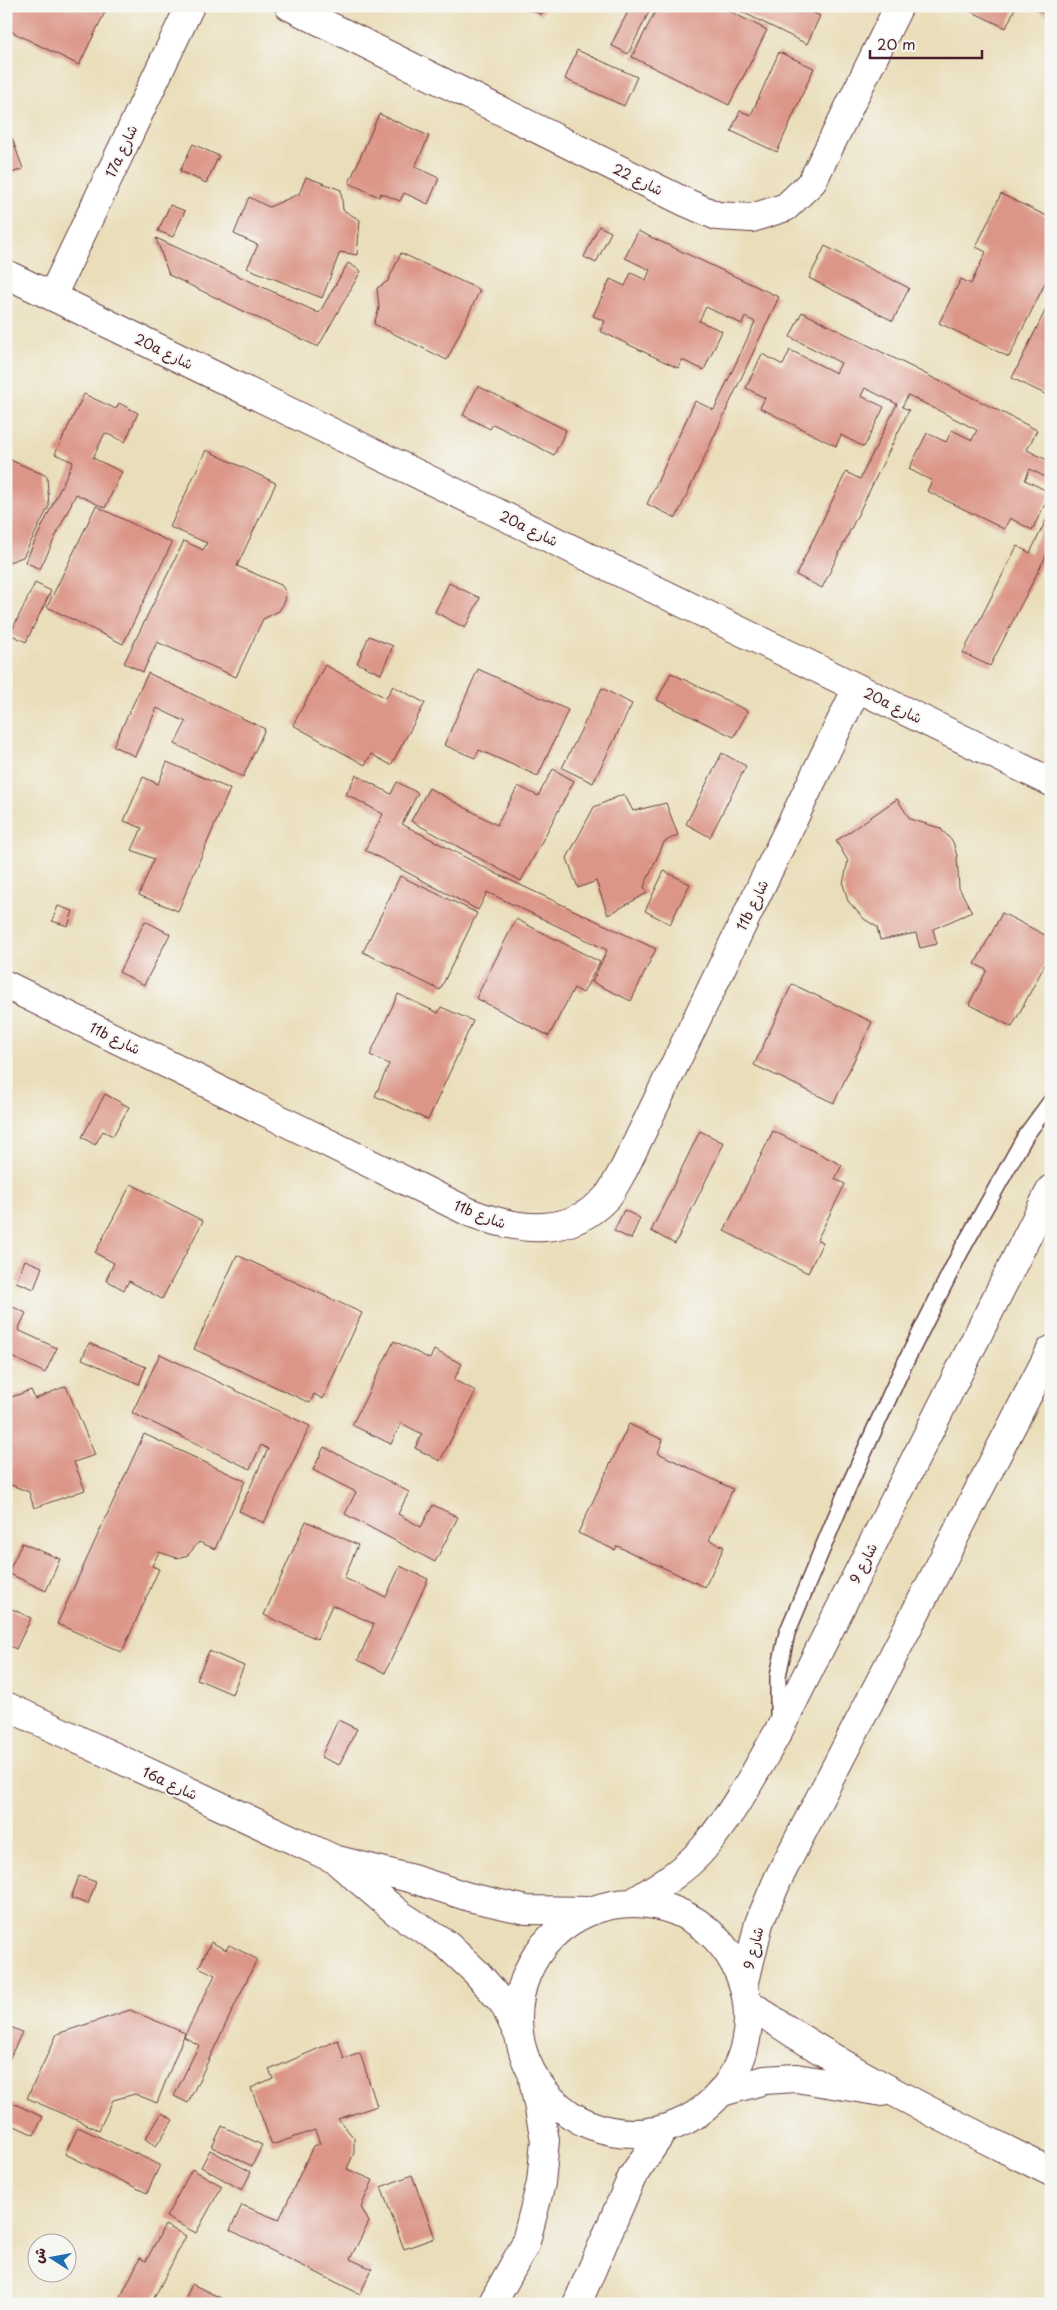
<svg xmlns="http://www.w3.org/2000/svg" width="1057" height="2310" font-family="'Playpen Sans','Playpen Sans Arabic',sans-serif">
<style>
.building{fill:#dc9688}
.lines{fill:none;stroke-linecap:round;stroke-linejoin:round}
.service-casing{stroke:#623c40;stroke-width:18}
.minor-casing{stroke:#623c40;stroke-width:30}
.tertiary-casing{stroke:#623c40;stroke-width:30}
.service{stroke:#fff;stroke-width:15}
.minor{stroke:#fff;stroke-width:28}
.tertiary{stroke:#fff;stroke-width:28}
.labels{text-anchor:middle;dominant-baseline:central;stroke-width:4;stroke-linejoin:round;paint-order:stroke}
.street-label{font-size:14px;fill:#4a1f2b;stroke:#f6f6f2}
</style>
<rect width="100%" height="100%" fill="#f6f6f2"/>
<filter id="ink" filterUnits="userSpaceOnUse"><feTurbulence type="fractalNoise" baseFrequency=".02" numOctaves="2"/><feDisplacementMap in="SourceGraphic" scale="10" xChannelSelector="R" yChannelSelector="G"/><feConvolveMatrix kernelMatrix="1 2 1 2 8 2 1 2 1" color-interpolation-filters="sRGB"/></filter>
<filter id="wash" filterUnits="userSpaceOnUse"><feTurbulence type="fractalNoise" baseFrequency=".0096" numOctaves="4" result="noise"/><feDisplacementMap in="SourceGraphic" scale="20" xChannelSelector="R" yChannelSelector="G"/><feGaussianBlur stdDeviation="1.12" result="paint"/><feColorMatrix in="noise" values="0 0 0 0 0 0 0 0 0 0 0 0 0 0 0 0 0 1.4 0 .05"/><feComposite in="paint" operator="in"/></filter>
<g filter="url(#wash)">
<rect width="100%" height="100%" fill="#eadeba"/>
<g id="blocks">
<!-- building -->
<path class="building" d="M6,6H108L79,65L6,29Z
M525,6H546L541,15Z
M631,6H652L628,54L611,45Z
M658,6H719L767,30L729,105L632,57Z
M734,6H799L820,16L807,44L734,8Z
M965,6H1016L1006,28L964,8Z
M1029,6H1051V17Z
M577,50L637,77L624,106L565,79Z
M779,52L814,68L777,152L731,131L740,111L751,115Z
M379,114L429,136L415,167L439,178L428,204L404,193L400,201L381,193L379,197L349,183Z
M12,138L23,169L6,175V141Z
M193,144L219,156L206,183L180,171Z
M306,177L341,190L343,210L360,220L357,255L340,252L322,298L247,268L258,245L234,234L249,197L269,207L299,194Z
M1001,194L1051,218V271L1009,357L939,323L961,279L971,284L986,252L976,247Z
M170,205L185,211L173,237L158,231Z
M599,226L611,232L596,263L584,257Z
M638,231L779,297L676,518L647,504L695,401L714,410L755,322L745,317L742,324L706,307L699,321L722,331L704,370L682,360L678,368L600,331L605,321L593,316L610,279L625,286L631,273L646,280L650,270L625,258Z
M156,238L319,313L348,263L361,271L318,347L169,275Z
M825,246L909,288L893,321L809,278Z
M401,253L480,290L447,360L374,324L379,308L377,288L388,281Z
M1051,299V397L1012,378Z
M802,312L1037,430L1027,450L1051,462V480L1030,469L1025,480L1051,493L1032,530L1010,518L1004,529L927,491L932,481L909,469L927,433L946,442L952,430L972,440L977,430L908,395L902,407L909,410L822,588L796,575L846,472L860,479L897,404L865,388L861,396L884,407L864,447L841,435L836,446L760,408L765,398L746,388L762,354L783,365L790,350L836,373L841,363L790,337Z
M478,386L566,430L554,455L493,424L490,429L463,415Z
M84,394L116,409L119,403L138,413L125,442L105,433L93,458L122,472L105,508L76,494L40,569L25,562L73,462L55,454Z
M206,450L276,483L237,566L281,585L286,592L285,601L279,611L263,619L236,677L157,642L143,672L124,663L184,541L203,550L207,543L170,527Z
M6,458L47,476L49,506L23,557L6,563Z
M96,506L172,543L123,644L47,607Z
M1051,510V546L990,666L963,653L1017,546L1030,553Z
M35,583L51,591L26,642L10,634Z
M449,583L480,598L465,628L435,612Z
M369,636L393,646L381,674L357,663Z
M325,665L386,698L393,686L425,703L391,765L371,754L365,765L293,725Z
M478,669L568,710L538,776L479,750L475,758L444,745Z
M148,673L265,729L243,777L175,744L186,722L157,708L135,756L113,746Z
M671,673L748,711L734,737L657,700Z
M602,688L632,704L593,783L562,768Z
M722,753L746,766L710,837L686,824Z
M167,762L230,789L178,911L139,895L154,859L132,850L142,828L124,821L143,777L158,784Z
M553,769L574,781L521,881L411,821L429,788L497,825L518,786L538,796Z
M356,775L391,794L397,782L418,793L402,824L497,874L656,949L631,1001L592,982L607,950L487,892L478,910L365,850L383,814L346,794Z
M624,794L633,811L666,803L678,835L664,842L644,887L647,893L608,915L596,881L578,888L567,858L594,807Z
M897,799L910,819L940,828L953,842L957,856L959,888L972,912L933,929L937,944L920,948L916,933L880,940L877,927L864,919L848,901L843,884L848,861L836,841Z
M664,871L690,884L670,924L645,911Z
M400,876L477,913L440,990L363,952Z
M58,906L73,911L68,926L52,921Z
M1002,913L1051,938V953L1012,1027L969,1004L987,970L975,964Z
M516,919L600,962L583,993L574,988L549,1036L476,998Z
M145,921L170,934L144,985L119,972Z
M792,984L872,1022L834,1103L754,1065Z
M398,994L438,1013L441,1007L473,1021L428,1120L375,1096L389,1064L370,1055Z
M105,1094L129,1107L113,1136L103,1131L95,1145L82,1137Z
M700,1131L724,1143L675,1244L651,1231Z
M773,1131L842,1165L835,1179L845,1184L817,1240L823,1242L808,1273L724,1231Z
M131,1184L203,1221L162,1299L129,1281L124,1290L106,1280L114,1263L95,1253Z
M624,1210L640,1218L631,1239L614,1231Z
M237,1255L362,1313L323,1399L314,1394L310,1403L194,1349Z
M25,1260L42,1267L34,1289L16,1282Z
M6,1304L26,1313L18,1330L57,1348L45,1373L6,1354Z
M394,1341L430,1359L434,1350L462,1364L454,1380L476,1391L440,1461L415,1448L422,1434L401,1423L391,1444L352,1425Z
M89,1343L146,1367L139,1384L82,1359Z
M160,1354L310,1426L264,1523L239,1511L268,1449L261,1445L250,1469L132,1413Z
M66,1386L95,1455L74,1462L85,1490L34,1508L29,1492L6,1483V1399L31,1390L35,1399Z
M629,1424L663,1440L658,1453L733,1489L709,1540L724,1547L705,1587L617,1546L615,1550L578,1533Z
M144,1434L245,1481L215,1549L199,1542L188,1555L177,1558L159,1552L152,1566L159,1569L122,1652L57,1624Z
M324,1447L409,1492L398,1514L421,1527L433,1505L458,1517L435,1562L345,1514L356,1492L313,1470Z
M306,1521L358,1545L344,1578L386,1597L400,1566L428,1579L385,1673L358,1660L374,1624L332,1605L317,1639L264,1615Z
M22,1543L60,1559L46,1591L8,1573Z
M6,1606L31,1618L16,1649L6,1644Z
M209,1651L244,1666L232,1694L197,1679Z
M338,1720L357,1729L339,1765L321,1757Z
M79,1876L96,1882L88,1904L71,1898Z
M211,1942L226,1950L229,1945L257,1959L188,2103L174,2096L199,2045L184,2037L215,1975L199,1967Z
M130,2010L185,2033L157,2103L135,2094L113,2100L99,2130L27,2098L57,2034Z
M6,2025L22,2032L6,2066Z
M338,2040L344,2059L360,2053L377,2106L338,2119L354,2138V2153L347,2169L373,2180L361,2207L369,2222L350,2259L372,2269L360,2294L230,2230L242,2205L279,2220L313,2146L320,2144L315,2130L272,2145L251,2088L273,2078L269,2070Z
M6,2100L43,2117L34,2135L6,2122Z
M162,2113L173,2120L156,2146L145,2139Z
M222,2126L262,2145L252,2166L212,2147Z
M78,2127L160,2165L147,2193L65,2154Z
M210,2150L251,2172L242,2190L201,2167Z
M192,2169L222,2186L196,2233L166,2217Z
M412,2175L435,2238L404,2249L381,2187Z
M165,2225L186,2236L151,2304H117L140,2258L146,2261Z
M192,2284L233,2304H183Z"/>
</g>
</g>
<g filter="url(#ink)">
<use href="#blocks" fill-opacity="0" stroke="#623c40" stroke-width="1"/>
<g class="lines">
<defs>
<path id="service" d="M778,1723V1676L787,1633L847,1490L902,1369L961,1251L1026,1135L1051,1101"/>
<path id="minor" d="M289,6L685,202L717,216L752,218L786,207L812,182L899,6
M6,274L1051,782
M52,296L190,6
M6,985L471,1213C519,1231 570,1238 608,1196C614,1188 619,1177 624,1169L857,688
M6,1706L334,1859L413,1879L469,1897L527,1910L590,1911
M339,1863L398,1913L446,1944L476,1972L504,2004L519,2036
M747,2002C842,2070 947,2120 1051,2172
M722,2092L765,2080L796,2078L882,2092"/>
<path id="tertiary" d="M632,1903C657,1887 684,1871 703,1849C733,1813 755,1773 778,1732L1051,1189
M518 2018a115 115 0 1 1 230 0a115 115 0 1 1-230 0Z
M744,1986L759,1923L778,1879L1051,1350
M492,2304L525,2245L541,2183L545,2140L533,2079
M577,2304L632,2177L663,2131"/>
</defs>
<!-- service casing -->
<use href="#service" class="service-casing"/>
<!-- minor casing -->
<use href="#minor" class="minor-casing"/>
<!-- tertiary casing -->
<use href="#tertiary" class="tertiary-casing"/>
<!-- service -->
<use href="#service" class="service"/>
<!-- minor -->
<use href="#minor" class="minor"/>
<!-- tertiary -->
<use href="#tertiary" class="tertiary"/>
</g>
</g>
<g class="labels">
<!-- street labels -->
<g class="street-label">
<text transform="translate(121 151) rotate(-65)">17a شارع</text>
<text transform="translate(638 179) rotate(26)">شارع 22</text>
<text transform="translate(164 351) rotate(26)">20a شارع</text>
<text transform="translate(529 528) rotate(26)">20a شارع</text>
<text transform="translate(893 705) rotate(26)">20a شارع</text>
<text transform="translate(752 905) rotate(-64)">11b شارع</text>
<text transform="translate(115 1038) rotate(26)">11b شارع</text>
<text transform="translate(480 1214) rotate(21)">11b شارع</text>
<text transform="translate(863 1563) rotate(-63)">شارع 9</text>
<text transform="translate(170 1783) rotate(25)">16a شارع</text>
<text transform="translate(753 1948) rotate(-76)">شارع 9</text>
</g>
</g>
<!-- margin -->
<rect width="1057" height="2310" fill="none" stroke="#f6f6f2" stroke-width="25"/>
<!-- north arrow -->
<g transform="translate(52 2258) rotate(281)"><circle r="24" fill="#f6f6f2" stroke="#b1a0a2"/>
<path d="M0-4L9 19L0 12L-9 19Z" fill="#1f6fb2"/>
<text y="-8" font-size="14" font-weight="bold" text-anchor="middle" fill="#4a1f2b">ش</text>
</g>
<!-- scale -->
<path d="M870 50v8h112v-8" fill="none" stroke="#4a1f2b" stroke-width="2.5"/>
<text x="877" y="50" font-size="15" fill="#4a1f2b" stroke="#f6f6f2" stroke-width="4" paint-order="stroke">20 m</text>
</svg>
